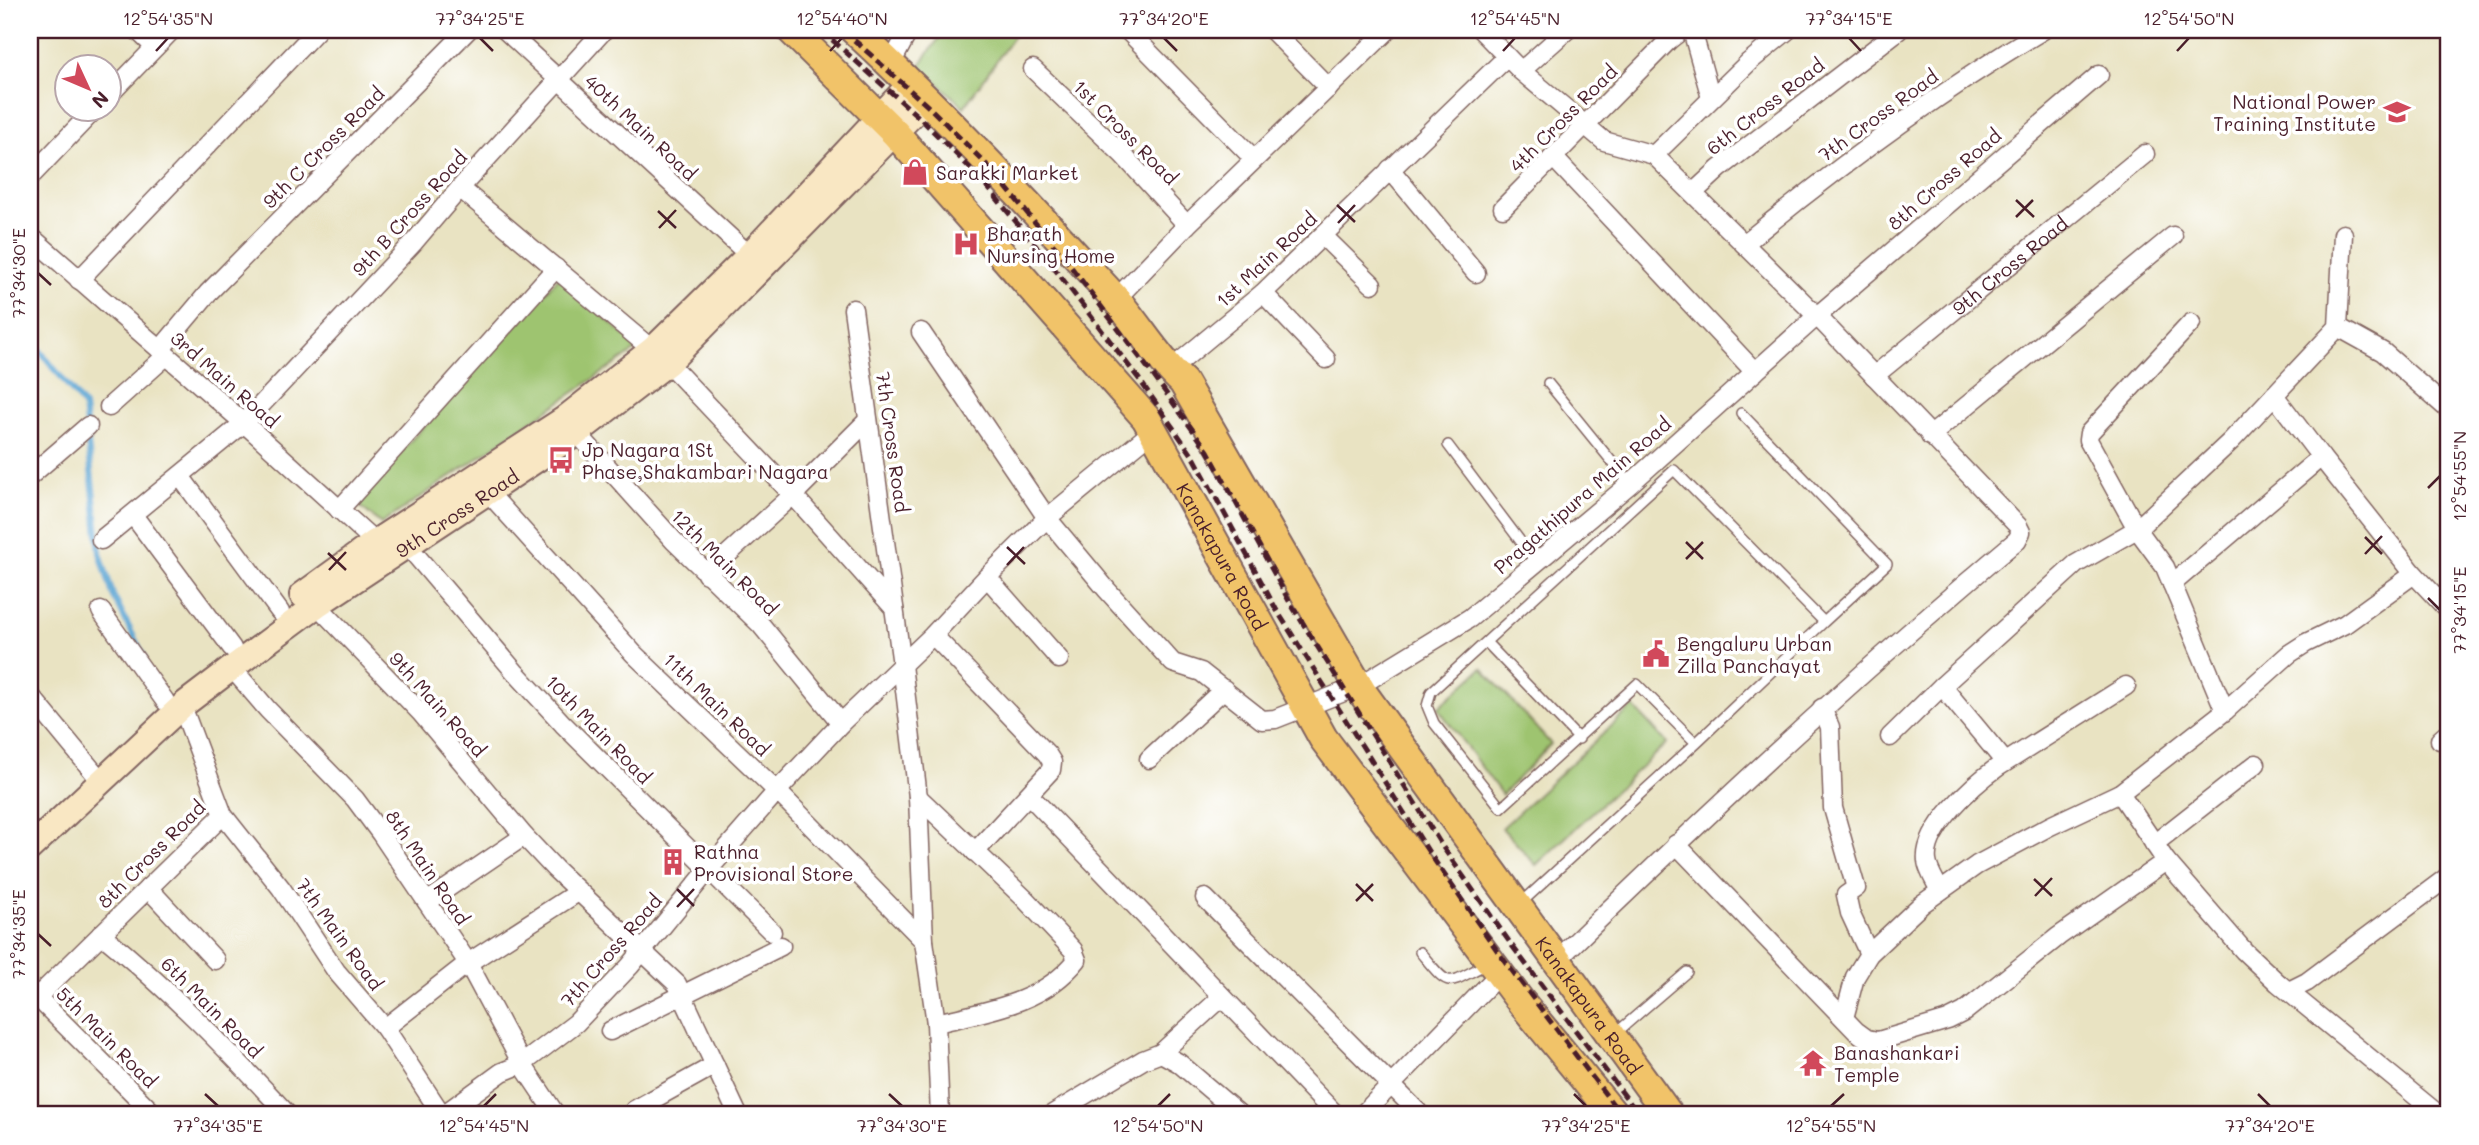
<svg xmlns="http://www.w3.org/2000/svg" width="2479" height="1145" font-family="Mali,sans-serif">
<style>
.green{fill:#9ec46f;stroke:#74724d;stroke-width:2}
.lines{fill:none;stroke-linecap:round;stroke-linejoin:round}
.stream{stroke:#5ca5d3;stroke-width:6}
.service-casing{stroke:#826460;stroke-width:12}
.minor-casing{stroke:#826460;stroke-width:21}
.secondary-casing{stroke:#826460;stroke-width:28}
.primary-casing{stroke:#826460;stroke-width:32}
.service{stroke:#fff;stroke-width:9}
.minor{stroke:#fff;stroke-width:18}
.secondary{stroke:#f9e7c3;stroke-width:24}
.primary{stroke:#f1c369;stroke-width:28}
.rail{stroke:#4a1f2b;stroke-width:5;stroke-dasharray:10 5;stroke-linecap:butt}
.ticks{fill:none;stroke:#4a1f2b;stroke-width:2.5}
.labels{text-anchor:middle;dominant-baseline:central;stroke-width:7;stroke-linejoin:round;paint-order:stroke}
.poi-label{font-size:19px;fill:#4a1f2b;stroke:#fff;text-anchor:start}
.street-label{font-size:19px;fill:#4a1f2b;stroke:#fff}
.neatline{fill:none;stroke:#4a1f2b;stroke-width:2.5}
.ticks-label{font-size:18px;text-anchor:middle;fill:#4a1f2b}
</style>
<rect width="100%" height="100%" fill="#fff"/>
<filter id="ink" filterUnits="userSpaceOnUse"><feTurbulence type="fractalNoise" baseFrequency=".0143" numOctaves="2"/><feDisplacementMap in="SourceGraphic" scale="14" xChannelSelector="R" yChannelSelector="G"/><feConvolveMatrix kernelMatrix="1 2 1 2 8 2 1 2 1" color-interpolation-filters="sRGB"/></filter>
<filter id="wash" filterUnits="userSpaceOnUse"><feTurbulence type="fractalNoise" baseFrequency=".00686" numOctaves="4" result="noise"/><feDisplacementMap in="SourceGraphic" scale="28" xChannelSelector="R" yChannelSelector="G"/><feGaussianBlur stdDeviation="1.57" result="paint"/><feColorMatrix in="noise" values="0 0 0 0 0 0 0 0 0 0 0 0 0 0 0 0 0 1.4 0 .05"/><feComposite in="paint" operator="in"/></filter>
<g filter="url(#wash)">
<rect width="100%" height="100%" fill="#e9e3c2"/>
<!-- green -->
<path class="green" d="M945,30H1018L964,107L919,66Z
M559,277L639,348L381,524L355,502Z
M1482,668L1551,744L1502,795L1438,708Z
M1633,706L1667,743L1536,865L1502,828Z"/>
<g class="lines">
<!-- stream -->
<path class="stream" d="M30,338L84,406L100,553L113,595L144,657"/>
</g>
</g>
<g filter="url(#ink)">
<g class="lines">
<defs>
<path id="service" d="M1548,383L1630,484
M1741,413L1887,564L1824,622
M1448,445L1536,562
M1486,642L1579,739
M1520,904L1696,743L1824,622L1674,470L1431,692L1427,706L1434,723L1501,808L1637,684L1696,743
M1420,952C1452,990 1444,985 1487,964
M1616,1033L1687,972"/>
<g id="minor">
<path d="M137,30L155,47"/>
<path d="M505,30L749,255"/>
<path d="M1127,30L1254,159"/>
<path d="M1272,30L1329,88"/>
<path d="M1481,30L1521,71L1604,141L1654,155L1817,316L2018,526L2021,532L2017,540C1857,674 1706,815 1556,961"/>
<path d="M1692,30L1711,98"/>
<path d="M891,64L909,30"/>
<path d="M1033,69L1123,155L1187,225"/>
<path d="M1521,71L1567,30"/>
<path d="M108,96L172,30"/>
<path d="M1654,155L1749,62L1788,30"/>
<path d="M1553,157L1755,372"/>
<path d="M1390,169L1476,273"/>
<path d="M30,177L96,108"/>
<path d="M460,188L668,363L793,495L894,608"/>
<path d="M1693,193L1719,169L1899,30"/>
<path d="M1503,208L1669,40L1682,30"/>
<path d="M30,236L244,423L383,549"/>
<path d="M1323,236L1372,284"/>
<path d="M1744,244C1839,166 1938,93 2043,30"/>
<path d="M79,280L317,30"/>
<path d="M1263,293L1326,359"/>
<path d="M1116,299L1187,225L1388,30"/>
<path d="M853,309L902,665L918,797L924,941L936,1023L940,1115"/>
<path d="M2191,323L2089,433L2088,440L2137,529L2165,567L2225,711"/>
<path d="M2338,327L2383,352L2449,410"/>
<path d="M921,332L1047,518L1107,590L1173,663L1201,672L1262,720L1275,719L1359,686L1470,618L1630,484L1817,316L2099,75"/>
<path d="M160,350L208,293L468,30"/>
<path d="M1170,370L1263,293L1507,57"/>
<path id="s1" d="M1874,376L2145,154"/>
<path d="M109,407L166,356"/>
<path d="M577,433L674,541L761,625L841,723"/>
<path d="M1930,436L2173,236"/>
<path d="M2321,457L2414,574L2449,611"/>
<path d="M30,476L88,426"/>
<path d="M180,476L280,612"/>
<path d="M487,491L634,654L777,791L924,941"/>
<path d="M339,510L556,268"/>
<path d="M133,515L232,648"/>
<path d="M101,540L244,423L414,242L460,188L604,30"/>
<path d="M407,545L515,672L563,724L772,932"/>
<path d="M706,574L793,495L868,420"/>
<path d="M987,577L1059,659"/>
<path d="M2172,584L2321,457L2274,395"/>
<path d="M317,605L421,713L524,836L555,869L677,984L738,1115"/>
<path d="M101,611L165,701"/>
<path d="M933,635L1047,754L1052,762L1051,770L975,852"/>
<path d="M232,668L268,710L355,799L381,834L468,963L522,1064L556,1115"/>
<path d="M1942,686L2005,762"/>
<path d="M30,695L101,781"/>
<path d="M182,706L223,815L281,888L336,971L385,1028L442,1115"/>
<path d="M1822,708L1830,727L1833,808L1856,888L1846,895L1850,913L1869,954"/>
<path d="M1890,737L1942,686L2076,564L2137,529L2231,441L2338,327L2343,234"/>
<path d="M2440,740L2449,732"/>
<path d="M1149,759L1224,689"/>
<path d="M2120,793L2166,861L2244,951L2278,983L2439,1115"/>
<path d="M1029,795L1336,1115"/>
<path d="M918,797L1024,898L1073,950L1077,960C1042,1004 987,1011 936,1023"/>
<path d="M1676,844L1856,1031L1867,1039L1878,1041L1948,1020L1964,1012L2059,936L2166,861"/>
<path d="M2154,844L2256,764"/>
<path d="M148,888L215,960"/>
<path d="M1940,891C1936,882 1928,871 1927,861C1923,829 1974,784 1998,767L2126,686"/>
<path d="M1205,898L1421,1115"/>
<path d="M427,902L524,836"/>
<path d="M101,934C169,989 229,1051 288,1115"/>
<path d="M30,990L155,1115"/>
<path d="M2289,991L2307,982L2449,876"/>
<path d="M30,1004L223,815"/>
<path d="M1844,1018L1855,977L1869,954L1922,904L1977,865L2050,826L2120,793L2225,711L2289,654L2306,643L2345,624L2414,574"/>
<path d="M385,1028L468,963L578,892"/>
<path d="M610,1031L781,946"/>
<path d="M1161,1053L1222,997"/>
<path d="M634,1110L715,1065"/>
<path d="M443,1115L502,1072L522,1064L576,1023L630,966L709,869L777,791L841,723L933,635L987,577L1047,518L1153,431"/>
<path d="M1051,1115L1143,1060L1161,1053L1179,1063L1240,1115"/>
<path d="M1362,1115L1500,973"/>
</g>
<g id="secondary">
<path d="M302,595L375,542L564,419L653,349L749,255L911,83"/>
<path id="s2" d="M30,848L182,706L232,668L317,605L577,433L668,363L928,99"/>
<path d="M2447,1115L2449,1113"/>
</g>
<g id="primary">
<path id="s3" d="M791,30L895,133L1146,418L1323,738L1521,1002L1614,1115"/>
<path id="s4" d="M854,30C945,114 1029,205 1113,296C1138,324 1156,357 1183,382L1362,692L1669,1115"/>
</g>
</defs>
<!-- service casing -->
<use href="#service" class="service-casing"/>
<!-- minor casing -->
<use href="#minor" class="minor-casing"/>
<!-- secondary casing -->
<use href="#secondary" class="secondary-casing"/>
<!-- primary casing -->
<use href="#primary" class="primary-casing"/>
<!-- service -->
<use href="#service" class="service"/>
<!-- minor -->
<use href="#minor" class="minor"/>
<!-- secondary -->
<use href="#secondary" class="secondary"/>
<!-- primary -->
<use href="#primary" class="primary"/>
<!-- rail -->
<path class="rail" d="M821,30L921,119L980,178L1058,273L1139,379L1195,459L1276,609L1430,854L1501,956L1621,1115
M843,30L931,109L991,169L1069,264L1150,371L1208,451L1289,601L1442,846L1513,947L1639,1115"/>
</g>
</g>
<!-- ticks -->
<path class="ticks" d="M480,38L493,51M1164,38L1177,51M1849,38L1861,51M156,51L168,38M830,51L842,38M1503,51L1515,38M2177,51L2189,38M2016,200L2034,217M1337,205L1355,222M658,211L676,228M2016,217L2033,200M1338,223L1355,205M659,228L676,210M38,273L51,285M2428,488L2440,476M2365,537L2382,554M1686,542L1703,559M1007,547L1025,564M328,553L346,570M2365,554L2382,536M1686,559L1703,542M1007,565L1024,547M329,570L346,552M2428,598L2440,610M2034,879L2052,896M1356,884L1373,901M677,889L694,906M2035,896L2052,878M1356,901L1373,884M677,907L694,889M38,934L51,946M205,1094L218,1106M889,1094L902,1106M1574,1094L1586,1106M2258,1094L2270,1106M484,1106L496,1094M1158,1106L1170,1094M1831,1106L1844,1094"/>
<!-- icons -->
<defs>
<symbol id="university-bare" viewBox="-9 -9 18 18"><path d="M0-5L7-2L0 1L-7-2ZM-4 1L0 2.5L4 1V4Q0 6-4 4Z" fill="#d1495b" stroke="#fff" stroke-width="2.5" paint-order="stroke"/></symbol>
<symbol id="shop-bare" viewBox="-9 -9 18 18"><path d="M-5-2.5h2.3a2.7 3.5 0 0 1 5.4 0H5L5.5 6h-11ZM-1.5-2.5h3a1.5 2.3 0 0 0-3 0Z" fill="#d1495b" stroke="#fff" stroke-width="2.5" paint-order="stroke"/></symbol>
<symbol id="hospital-bare" viewBox="-9 -9 18 18"><path d="M-5-5h3v3.5h4V-5h3V5h-3V1.5h-4V5h-3Z" fill="#d1495b" stroke="#fff" stroke-width="2.5" paint-order="stroke"/></symbol>
<symbol id="bus-bare" viewBox="-9 -9 18 18"><path d="M-5-6H5V4H4V6H2V4H-2V6H-4V4H-5ZM-3.5-4V0h7V-4ZM-3.5 1.2v1.5H-2V1.2ZM2 1.2v1.5H3.5V1.2Z" fill="#d1495b" stroke="#fff" stroke-width="2.5" paint-order="stroke"/></symbol>
<symbol id="civic-bare" viewBox="-9 -9 18 18"><path d="M-.6-6.5H3V-4.5H.6V-3L4-1V1h2V6H-6V1h2V-1L-.6-3ZM-1.2 2.5V6h2.4V2.5Z" fill="#d1495b" stroke="#fff" stroke-width="2.5" paint-order="stroke"/></symbol>
<symbol id="building-bare" viewBox="-9 -9 18 18"><path d="M-4-6H4V6H1V3H-1V6H-4ZM-2.5-4.3h1.7v1.8h-1.7ZM.8-4.3h1.7v1.8H.8ZM-2.5-1h1.7V.8h-1.7ZM.8-1h1.7V.8H.8Z" fill="#d1495b" stroke="#fff" stroke-width="2.5" paint-order="stroke"/></symbol>
<symbol id="temple-bare" viewBox="-9 -9 18 18"><path d="M0-6L5-2H3V0L6.5 2.5H4V6H1.5V3h-3V6H-4V2.5H-6.5L-3 0V-2H-5Z" fill="#d1495b" stroke="#fff" stroke-width="2.5" paint-order="stroke"/></symbol>
</defs>
<g fill-rule="evenodd">
<use href="#university-bare" x="2378" y="93" width="38" height="38"/>
<use href="#shop-bare" x="896" y="153" width="38" height="38"/>
<use href="#hospital-bare" x="947" y="225" width="38" height="38"/>
<use href="#bus-bare" x="542" y="441" width="38" height="38"/>
<use href="#civic-bare" x="1637" y="635" width="38" height="38"/>
<use href="#building-bare" x="654" y="843" width="38" height="38"/>
<use href="#temple-bare" x="1794" y="1044" width="38" height="38"/>
</g>
<g class="labels">
<!-- poi labels -->
<g class="poi-label">
<text x="2376" y="101" text-anchor="end">National Power<tspan x="2376" dy="22">Training Institute</tspan></text>
<text x="936" y="172">Sarakki Market</text>
<text x="987" y="233">Bharath<tspan x="987" dy="22">Nursing Home</tspan></text>
<text x="582" y="449">Jp Nagara 1St<tspan x="582" dy="22">Phase,Shakambari Nagara</tspan></text>
<text x="1677" y="643">Bengaluru Urban<tspan x="1677" dy="22">Zilla Panchayat</tspan></text>
<text x="694" y="851">Rathna<tspan x="694" dy="22">Provisional Store</tspan></text>
<text x="1834" y="1052">Banashankari<tspan x="1834" dy="22">Temple</tspan></text>
</g>
<!-- street labels -->
<g class="street-label">
<text transform="translate(1765 106) rotate(-38)">6th Cross Road</text>
<text transform="translate(1878 115) rotate(-36)">7th Cross Road</text>
<text transform="translate(1563 118) rotate(-45)">4th Cross Road</text>
<text transform="translate(641 127) rotate(43)">40th Main Road</text>
<text transform="translate(1126 132) rotate(45)">1st Cross Road</text>
<text transform="translate(323 147) rotate(-45)">9th C Cross Road</text>
<text transform="translate(1944 179) rotate(-41)">8th Cross Road</text>
<text transform="translate(409 213) rotate(-48)">9th B Cross Road</text>
<text transform="translate(1266 259) rotate(-43)">1st Main Road</text>
<text stroke="none"><textPath href="#s1" startOffset="175">9th Cross Road</textPath></text>
<text transform="translate(225 379) rotate(41)">3rd Main Road</text>
<text transform="translate(893 442) rotate(82)">7th Cross Road</text>
<text transform="translate(1582 495) rotate(-41)">Pragathipura Main Road</text>
<text stroke="none"><textPath href="#s2" startOffset="544">9th Cross Road</textPath></text>
<text stroke="none"><textPath href="#s3" startOffset="684">Kanakapura Road</textPath></text>
<text transform="translate(725 562) rotate(45)">12th Main Road</text>
<text transform="translate(438 704) rotate(48)">9th Main Road</text>
<text transform="translate(717 704) rotate(44)">11th Main Road</text>
<text transform="translate(599 729) rotate(46)">10th Main Road</text>
<text transform="translate(151 854) rotate(-45)">8th Cross Road</text>
<text transform="translate(428 867) rotate(56)">8th Main Road</text>
<text transform="translate(340 934) rotate(54)">7th Main Road</text>
<text transform="translate(611 950) rotate(-49)">7th Cross Road</text>
<text stroke="none"><textPath href="#s4" startOffset="1227">Kanakapura Road</textPath></text>
<text transform="translate(212 1007) rotate(45)">6th Main Road</text>
<text transform="translate(107 1037) rotate(45)">5th Main Road</text>
</g>
</g>
<!-- margin -->
<rect width="2479" height="1145" fill="none" stroke="#fff" stroke-width="77"/>
<!-- north arrow -->
<g transform="translate(88 88) rotate(134)"><circle r="33" fill="#ffffff" stroke="#b7a5aa" stroke-width="2"/>
<path d="M0-5L12 26L0 18L-12 26Z" fill="#d1495b"/>
<text y="-10" font-size="19" font-weight="bold" text-anchor="middle" fill="#4a1f2b">N</text>
</g>
<rect x="38" y="38" width="2402" height="1068" class="neatline"/>
<g class="ticks-label">
<text x="168" y="25">12°54'35"N</text>
<text x="480" y="25">77°34'25"E</text>
<text x="842" y="25">12°54'40"N</text>
<text x="1164" y="25">77°34'20"E</text>
<text x="1515" y="25">12°54'45"N</text>
<text x="1849" y="25">77°34'15"E</text>
<text x="2189" y="25">12°54'50"N</text>
<text transform="translate(19 273) rotate(-90)" y="6">77°34'30"E</text>
<text transform="translate(2460 476) rotate(-90)" y="6">12°54'55"N</text>
<text transform="translate(2460 610) rotate(-90)" y="6">77°34'15"E</text>
<text transform="translate(19 934) rotate(-90)" y="6">77°34'35"E</text>
<text x="218" y="1132">77°34'35"E</text>
<text x="484" y="1132">12°54'45"N</text>
<text x="902" y="1132">77°34'30"E</text>
<text x="1158" y="1132">12°54'50"N</text>
<text x="1586" y="1132">77°34'25"E</text>
<text x="1831" y="1132">12°54'55"N</text>
<text x="2270" y="1132">77°34'20"E</text>
</g>
</svg>
